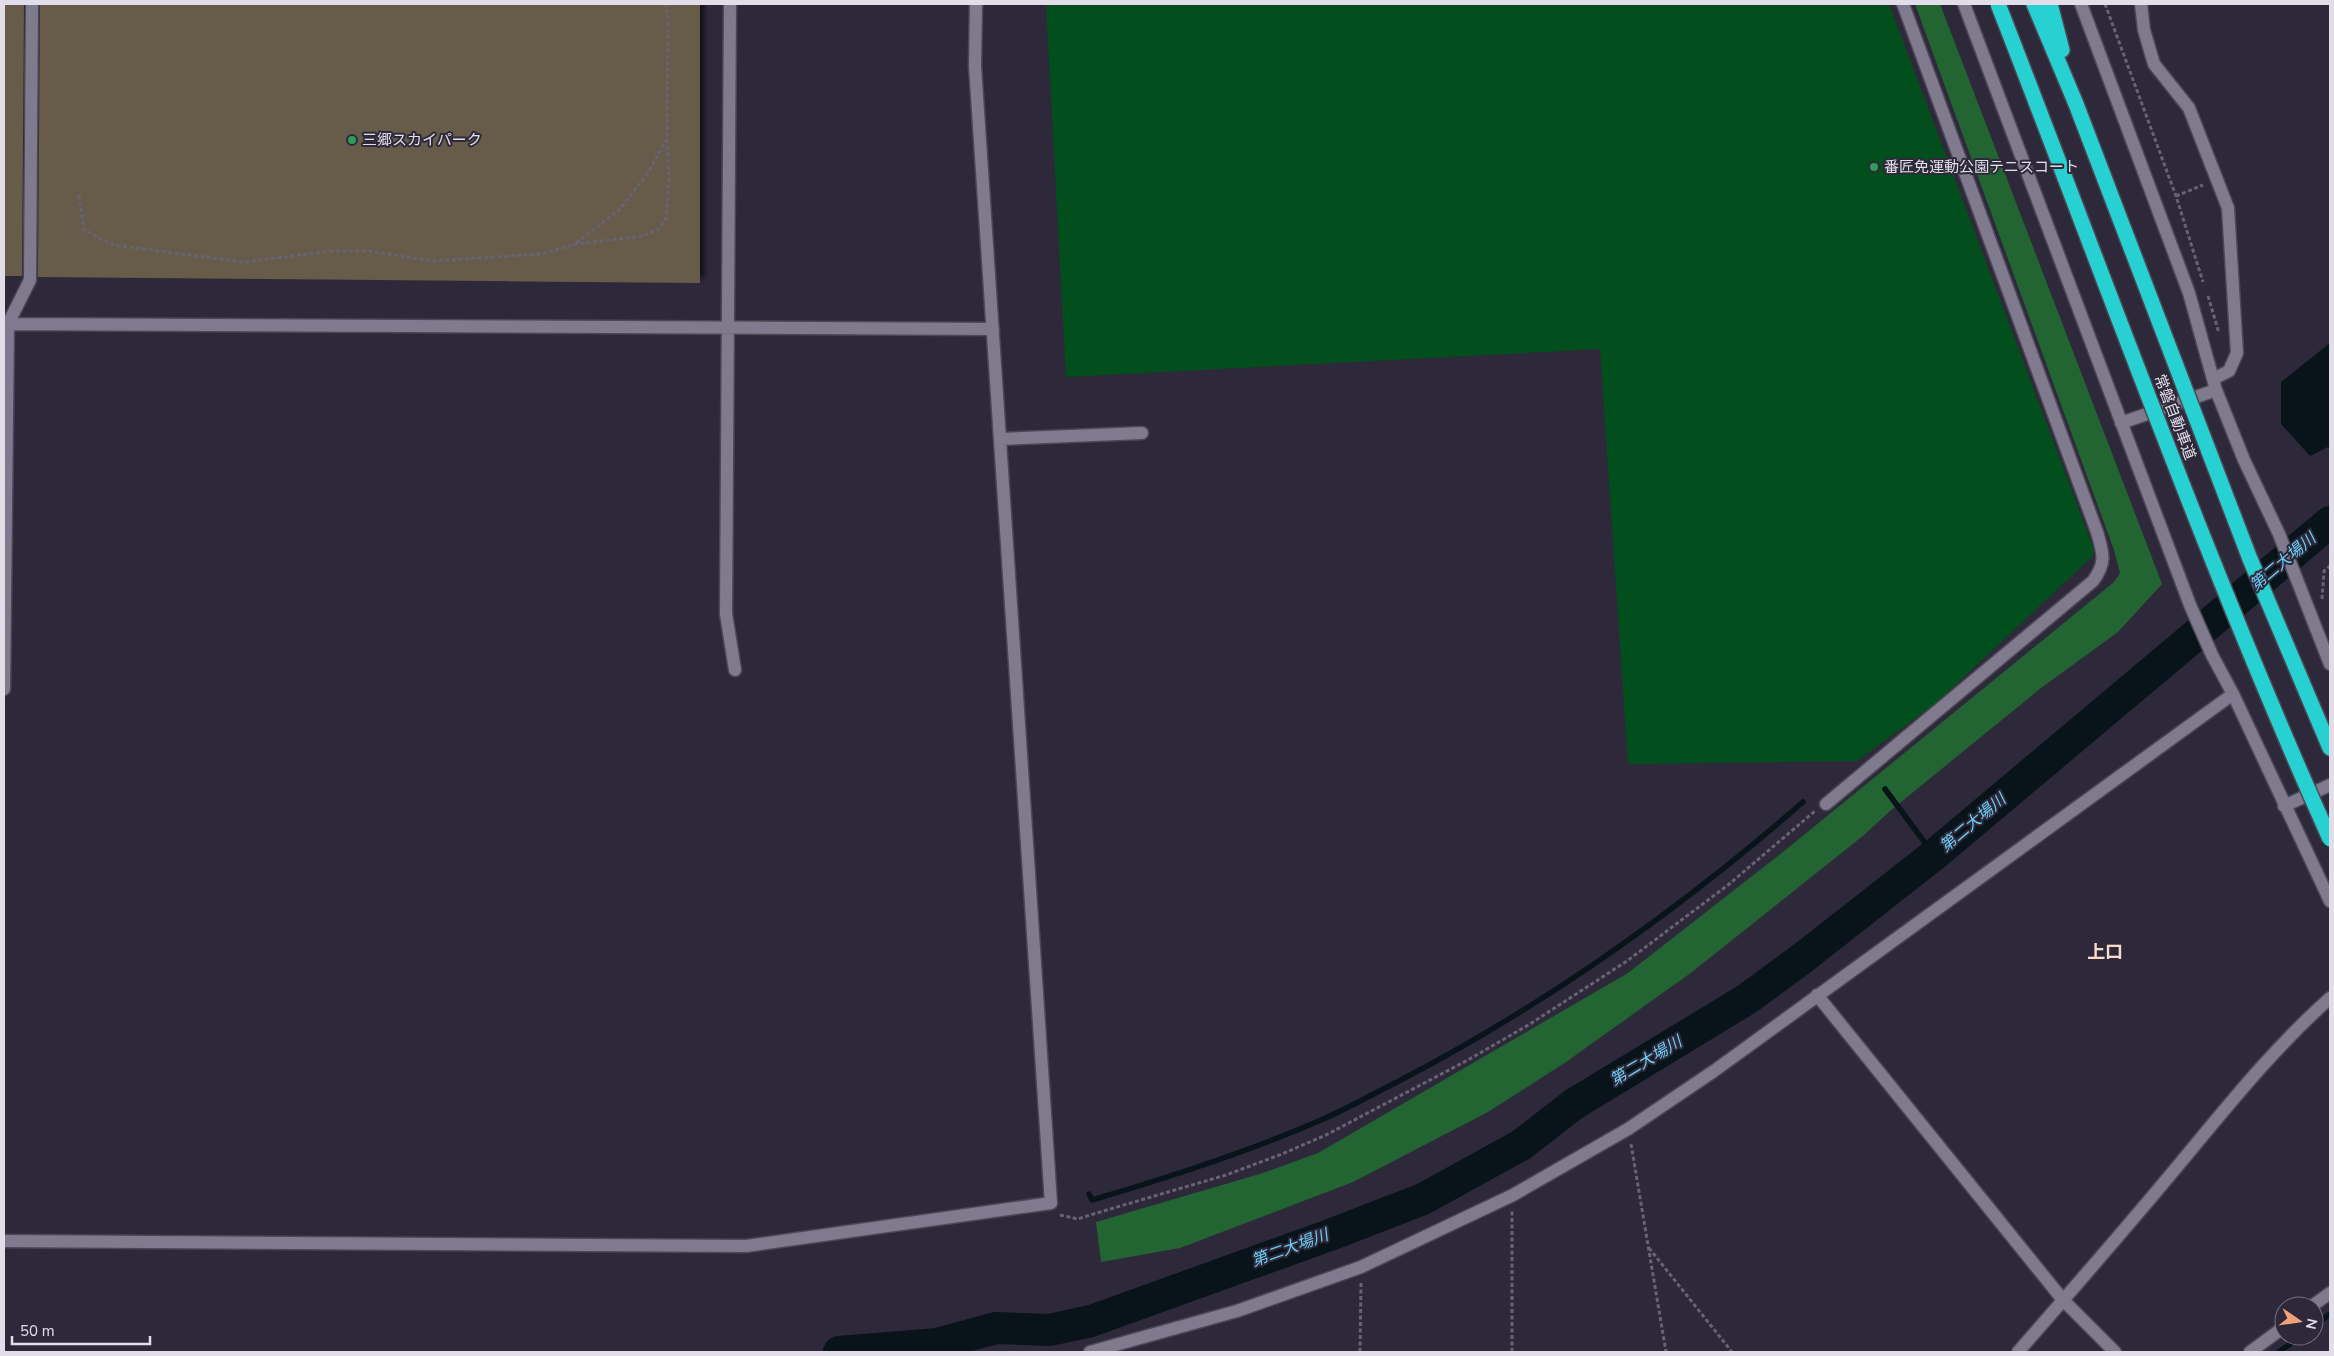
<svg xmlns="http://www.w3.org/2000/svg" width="2334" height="1356" font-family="'Nunito Sans','Noto Sans JP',sans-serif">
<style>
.green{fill:#034e1d}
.forest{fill:#226432}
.water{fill:#081419}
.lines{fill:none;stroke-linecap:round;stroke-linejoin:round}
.stream{stroke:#081419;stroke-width:5.5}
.river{stroke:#081419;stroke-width:32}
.building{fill:#665b49;filter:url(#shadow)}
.minor-casing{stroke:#4c4755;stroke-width:15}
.highway-casing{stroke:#4c4755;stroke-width:18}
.path{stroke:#676372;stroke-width:3;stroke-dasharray:4 2.5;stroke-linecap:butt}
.minor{stroke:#807a8e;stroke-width:12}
.highway{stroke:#27d1d2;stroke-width:15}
.highway-bridge-casing{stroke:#4c4755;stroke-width:18;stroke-linecap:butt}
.highway-bridge{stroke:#27d1d2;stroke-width:15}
.leisure-dot{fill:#2e9e5b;stroke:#2e293a;stroke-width:2}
.labels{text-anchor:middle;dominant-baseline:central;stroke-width:4;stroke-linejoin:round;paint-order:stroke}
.poi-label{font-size:15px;fill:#e1dee9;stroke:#2e293a;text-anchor:start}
.street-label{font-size:15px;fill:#e1dee9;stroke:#2e293a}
.water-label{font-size:16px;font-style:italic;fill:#6ccff5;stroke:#2e293a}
.quarter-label{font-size:18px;font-weight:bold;fill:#f9dacb;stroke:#2e293a}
</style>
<defs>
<filter id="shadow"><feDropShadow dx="4.5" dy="-4.5" stdDeviation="2.5" flood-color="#0009"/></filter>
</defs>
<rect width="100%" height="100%" fill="#2e293a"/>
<!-- green -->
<path class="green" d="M1046,4H1889L2093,547V556L1936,703L1857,761L1628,764L1600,349L1066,377Z"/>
<!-- forest -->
<path class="forest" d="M1915,4H1940L2162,584L2118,632L2041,688L1890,811L1864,835L1692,972L1566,1062L1488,1112L1353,1182L1180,1248L1101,1262L1096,1222L1263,1173L1318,1153L1628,973L1783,852L2114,582L2120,573L2114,550Z"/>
<!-- water -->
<path class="water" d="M2330,343V450L2328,447L2310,456L2281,424V382Z"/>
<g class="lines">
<!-- stream -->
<path class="stream" d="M1885,789L1934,855
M1089,1194L1092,1200C1167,1178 1242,1154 1314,1123C1343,1111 1371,1095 1399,1081C1545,1005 1679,910 1803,802
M2314,1326L2330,1314
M2279,1352L2301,1336"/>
<!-- river -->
<path class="river" d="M839,1352L937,1344L996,1328L1049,1330L1091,1321L1330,1235L1423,1199L1521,1145L1574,1104L1747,999L1804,957L1934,855L2330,522"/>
</g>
<!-- building -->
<path class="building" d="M4,4H24L22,276H4Z
M40,4H700V283L38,277Z"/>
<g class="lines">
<defs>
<path id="minor" d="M730,4L726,614L735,670
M1964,4L2190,605L2212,655L2233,694L2330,901
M2081,4L2189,293L2216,390L2244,460L2279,534L2330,664
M2141,4L2144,30L2154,64L2189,108L2228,208L2237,353L2229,371L2213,379
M8,324L30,280L32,4
M2121,423L2216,390
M1001,439L1142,433
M4,689L8,324L993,329
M1826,804L2093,581C2107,562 2103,553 2097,532L1903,4
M2284,806L2330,785
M1817,995L2063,1300L2115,1352
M4,1241L746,1246L1051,1203L975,66L976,4
M2312,1306L2330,1293
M1090,1352L1237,1311L1361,1267L1513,1195L1628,1129L1714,1071L2233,694
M2018,1352C2066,1297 2114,1242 2161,1186C2216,1121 2266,1055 2330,998
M2250,1352L2284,1327"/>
<path id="highway" d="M2034,4L2076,104
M2050,4L2062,50
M2250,559L2330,748"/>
</defs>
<!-- minor casing -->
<use href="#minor" class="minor-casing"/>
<!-- highway casing -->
<use href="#highway" class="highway-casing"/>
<!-- path -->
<path class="path" d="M2105,4L2176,196L2203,282
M79,195L84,230L113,245L245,262L330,251H368L433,261L542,254L576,244L643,236L659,229L666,219L669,178L667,139L668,15L665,4
M2176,196L2203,185
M576,243L620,209L648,173L666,140
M2208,296L2219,333
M2322,599L2324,571L2330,566
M1631,1144L1666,1352
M1060,1215L1078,1219L1090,1215L1226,1175L1282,1154L1326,1135L1466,1061L1530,1024L1627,961L1728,885L1815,811
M1649,1248L1732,1352
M1360,1352L1361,1283
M1512,1352V1211"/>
<!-- minor -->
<use href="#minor" class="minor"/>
<!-- highway -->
<use href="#highway" class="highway"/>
<defs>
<path id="highway-bridge" d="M1998,4C2107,283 2207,565 2330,839
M2076,104L2250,559"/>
</defs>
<!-- highway-bridge casing -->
<use href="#highway-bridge" class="highway-bridge-casing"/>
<!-- highway-bridge -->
<use href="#highway-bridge" class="highway-bridge"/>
</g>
<!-- markers -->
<g class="leisure-dot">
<circle cx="352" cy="140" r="5"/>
<circle cx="1874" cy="167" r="5"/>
</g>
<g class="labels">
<!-- poi labels -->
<g class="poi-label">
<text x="362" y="140">三郷スカイパーク</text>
<text x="1884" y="167">番匠免運動公園テニスコート</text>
</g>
<!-- street labels -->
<g class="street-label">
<text transform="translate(2175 417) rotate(69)">常磐自動車道</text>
</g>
<!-- water labels -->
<g class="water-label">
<text transform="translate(2283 562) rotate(-40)">第二大場川</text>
<text transform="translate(1973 823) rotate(-40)">第二大場川</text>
<text transform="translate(1646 1061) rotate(-31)">第二大場川</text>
<text transform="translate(1290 1248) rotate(-20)">第二大場川</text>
</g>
<!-- quarter labels -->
<g class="quarter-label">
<text x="2105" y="952">上口</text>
</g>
</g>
<!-- border -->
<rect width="2334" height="1356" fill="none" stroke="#e1dee9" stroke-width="10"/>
<!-- north arrow -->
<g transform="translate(2299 1321) rotate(103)"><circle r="24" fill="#2e293a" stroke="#767180"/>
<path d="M0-4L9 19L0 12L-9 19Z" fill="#f0a27a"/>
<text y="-8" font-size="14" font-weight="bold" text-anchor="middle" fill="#e1dee9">N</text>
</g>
<!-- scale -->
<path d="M12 1336v8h138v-8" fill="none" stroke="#e1dee9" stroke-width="2.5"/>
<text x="20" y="1336" font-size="15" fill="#e1dee9" stroke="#2e293a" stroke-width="4" paint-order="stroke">50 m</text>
</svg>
